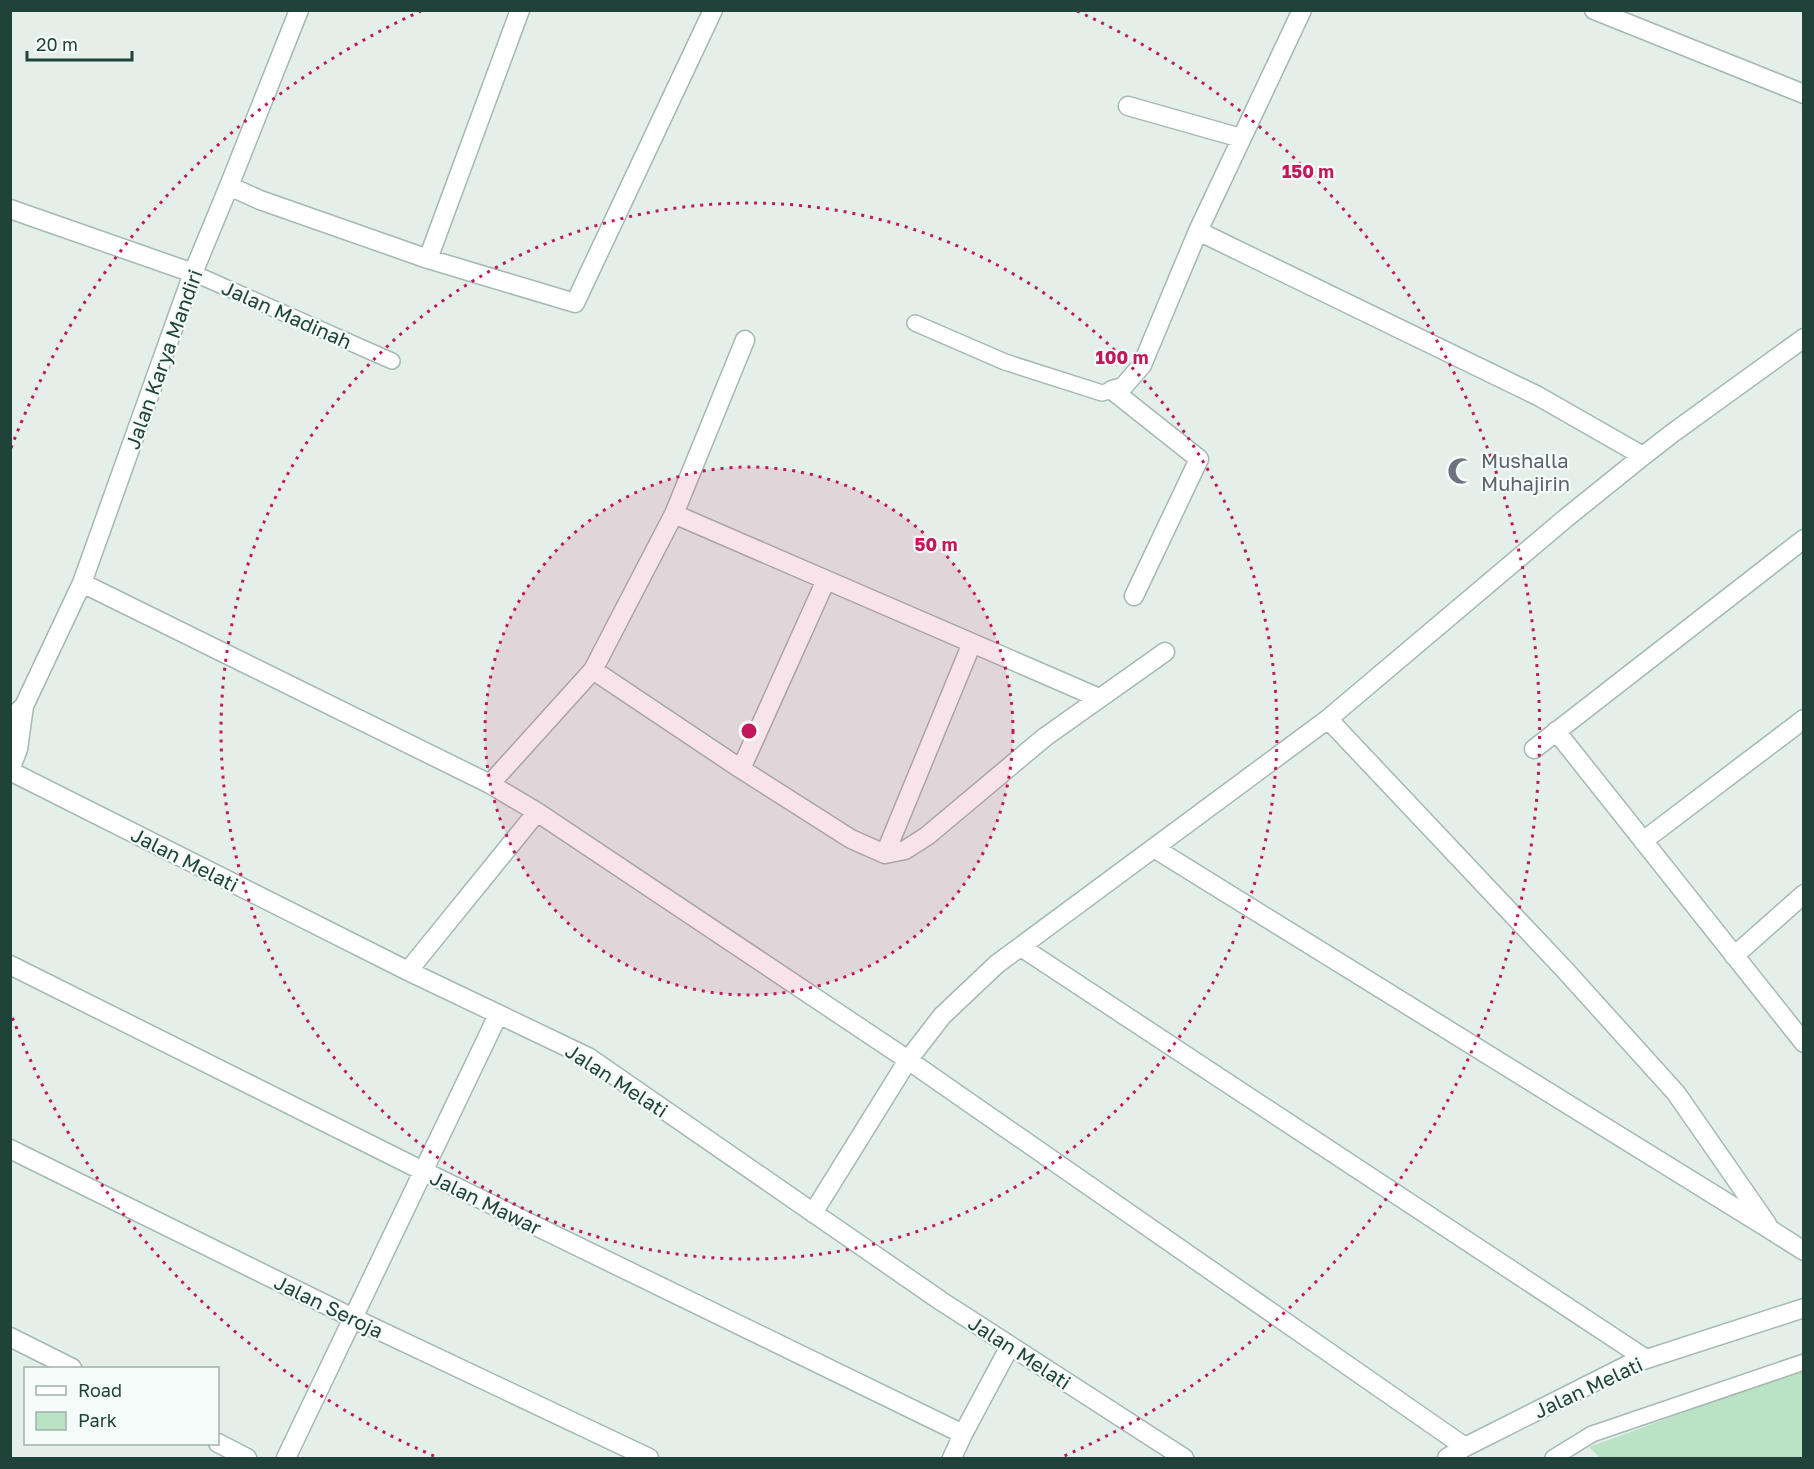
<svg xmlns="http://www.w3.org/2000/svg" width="1814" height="1469" font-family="'Golos Text',sans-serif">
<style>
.green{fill:#bae2c4}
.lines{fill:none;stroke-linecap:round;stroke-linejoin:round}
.lane-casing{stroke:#a5b8b1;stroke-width:18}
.street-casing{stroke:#a5b8b1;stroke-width:21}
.lane{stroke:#fff;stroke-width:15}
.street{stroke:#fff;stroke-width:18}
.ring{fill:none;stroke:#c2185b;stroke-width:3;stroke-dasharray:3 6}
.labels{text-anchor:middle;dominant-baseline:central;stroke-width:4.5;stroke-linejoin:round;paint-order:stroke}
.street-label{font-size:20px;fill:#204339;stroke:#f5fbf8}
.worship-label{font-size:20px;fill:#5b616d;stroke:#f5fbf8;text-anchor:start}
.centre{fill:#c2185b;stroke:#f5fbf8;stroke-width:3}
.ring-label{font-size:18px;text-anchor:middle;font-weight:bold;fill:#c2185b;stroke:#f5fbf8;stroke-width:4.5;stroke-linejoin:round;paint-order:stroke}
</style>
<rect width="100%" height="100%" fill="#e4efea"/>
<!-- green -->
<path class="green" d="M1803,1369V1458H1600L1589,1447Z"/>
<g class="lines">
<defs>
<path id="lane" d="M193,273L392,361
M915,323L1005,362L1102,393L1112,390
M1553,1458L1592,1434L1804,1362"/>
<path id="street" d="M1594,10L1804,94
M1128,106L1241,138
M229,186L260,200L428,259L575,303L713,10
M10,209L193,273
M1198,231L1538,396L1643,456
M428,259L520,10
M1112,390L1123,387L1142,365L1198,231L1302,10
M1112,390L1199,459L1134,596
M674,514L1099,698
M82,583L490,784L537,812
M593,670L741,769L851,839L885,854L905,850L927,836L1045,737L1165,652
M10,719L24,706L82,583L193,273L229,186L299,10
M1328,719L1564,969L1676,1093L1767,1224
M1556,731L1804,1043
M1534,749L1804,539
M741,769L826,580
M10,770L18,749L24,706
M10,771L408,971L588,1057L941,1301L1184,1458
M490,784L593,670L674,514L745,340
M1643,841L1804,719
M1154,848L1771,1230L1804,1251
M885,854L972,643
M1021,947L1646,1359
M1734,956L1804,894
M10,965L423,1171L963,1434
M408,971L537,812L908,1060L1465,1447
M10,1149L353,1318L649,1458
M813,1213L908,1060L942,1016L997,964L1328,719L1566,518L1643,456L1674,432L1804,338
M10,1337L72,1368
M218,1443L247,1458
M286,1458L498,1015
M952,1458L963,1434L1010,1346
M1447,1458L1465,1447L1628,1365L1804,1308"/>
</defs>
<!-- lane casing -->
<use href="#lane" class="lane-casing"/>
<!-- street casing -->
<use href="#street" class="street-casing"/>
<!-- lane -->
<use href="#lane" class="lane"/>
<!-- street -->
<use href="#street" class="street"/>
</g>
<!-- distance rings -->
<circle cx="749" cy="731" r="264" fill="#c2185b" fill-opacity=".12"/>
<g class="ring">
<circle cx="749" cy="731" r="264"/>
<circle cx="749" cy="731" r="528"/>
<path d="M434 1456A791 791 0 0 1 11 1014M11 448A791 791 0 0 1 421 11M1077 11A791 791 0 0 1 1064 1456"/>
</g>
<!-- icons -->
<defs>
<symbol id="mosque-bare" viewBox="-9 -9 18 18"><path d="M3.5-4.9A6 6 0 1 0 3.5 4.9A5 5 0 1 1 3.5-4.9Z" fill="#6b7280" stroke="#f5fbf8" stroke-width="2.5" paint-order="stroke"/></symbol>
</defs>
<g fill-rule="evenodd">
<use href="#mosque-bare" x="1442" y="452" width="38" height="38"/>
</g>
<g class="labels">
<!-- street labels -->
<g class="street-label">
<text transform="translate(287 314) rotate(24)">Jalan Madinah</text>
<text transform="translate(163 359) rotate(-70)">Jalan Karya Mandiri</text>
<text transform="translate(185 859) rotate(27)">Jalan Melati</text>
<text transform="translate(617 1080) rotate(33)">Jalan Melati</text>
<text transform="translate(486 1202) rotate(26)">Jalan Mawar</text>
<text transform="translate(329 1306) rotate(26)">Jalan Seroja</text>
<text transform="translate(1020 1352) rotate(33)">Jalan Melati</text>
<text transform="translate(1588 1387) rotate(-25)">Jalan Melati</text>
</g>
<!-- worship labels -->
<g class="worship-label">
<text x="1481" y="460">Mushalla<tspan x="1481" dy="23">Muhajirin</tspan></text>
</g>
</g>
<circle cx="749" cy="731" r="9" class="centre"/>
<g class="ring-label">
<text x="1308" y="178">150 m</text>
<text x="1122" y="364">100 m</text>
<text x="936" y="551">50 m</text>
</g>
<!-- border -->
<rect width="1814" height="1469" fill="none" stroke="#204339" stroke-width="24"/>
<!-- legend -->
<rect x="24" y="1367" width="195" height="78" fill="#f5fbf8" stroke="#a0b1ac" stroke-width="1.5"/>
<rect x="36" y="1386" width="30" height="9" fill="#ffffff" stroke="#a0b1ac" stroke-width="1.5"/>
<text x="78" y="1397" font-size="18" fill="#204339">Road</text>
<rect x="36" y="1412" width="30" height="18" fill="#bae2c4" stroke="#a0b1ac" stroke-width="1.5"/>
<text x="78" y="1427" font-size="18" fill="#204339">Park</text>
<!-- scale -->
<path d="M27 51v9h105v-9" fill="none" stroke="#204339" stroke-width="3"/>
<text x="36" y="51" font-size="18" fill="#204339" stroke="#f5fbf8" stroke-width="4.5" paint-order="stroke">20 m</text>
</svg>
